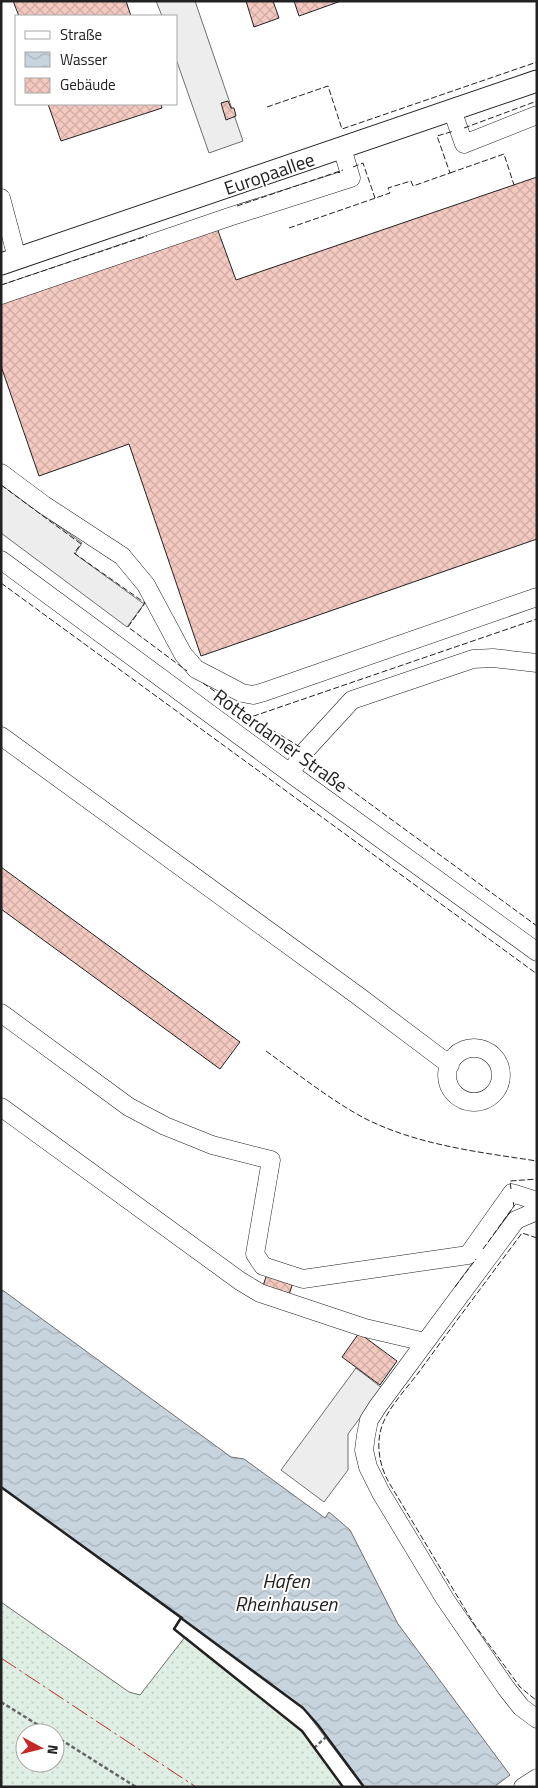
<svg xmlns="http://www.w3.org/2000/svg" width="538" height="1788" font-family="'Titillium Web',sans-serif">
<style>
.grass{fill:url(#grass-dots);stroke:#6f6f6f;fill-rule:evenodd}
.parking{fill:#ededed;stroke:#6f6f6f}
.water{fill:url(#water-waves);stroke:#6f6f6f}
.building{fill:url(#building-cross-hatch);stroke:#222}
.lines{fill:none;stroke-linecap:round;stroke-linejoin:round}
.minor-casing{stroke:#222;stroke-width:19}
.major-casing{stroke:#222;stroke-width:23}
.path{stroke:#646464;stroke-width:2.5;stroke-dasharray:4 2.5;stroke-linecap:butt}
.minor{stroke:#fff;stroke-width:18}
.major{stroke:#fff;stroke-width:21}
.fence{stroke:#222;stroke-width:1;stroke-dasharray:6 2.5;stroke-linecap:butt}
.wall{stroke:#222;stroke-width:2.5}
.power{stroke:#c62828;stroke-width:1;stroke-dasharray:18 4 2.5 4;stroke-linecap:butt}
.labels{text-anchor:middle;dominant-baseline:central;stroke-width:4;stroke-linejoin:round;paint-order:stroke}
.street-label{font-size:19px;fill:#222;stroke:#fff}
.water-label{font-size:20px;font-style:italic;fill:#222;stroke:#fff}
</style>
<defs>
<pattern id="grass-dots" width="8" height="8" patternUnits="userSpaceOnUse" patternTransform="scale(1.25)"><rect width="8" height="8" fill="#e0efe3"/><path d="M2 2h.1M6 6h.1" fill="none" stroke="#c0cdc2" stroke-width="1.8" stroke-linecap="round"/></pattern>
<pattern id="water-waves" width="16" height="10" patternUnits="userSpaceOnUse" patternTransform="scale(1.25)"><rect width="16" height="10" fill="#c7d3dd"/><path d="M0 5q4-4 8 0t8 0" fill="none" stroke="#abb5bd"/></pattern>
<pattern id="building-cross-hatch" width="8" height="8" patternUnits="userSpaceOnUse" patternTransform="scale(1.25)"><rect width="8" height="8" fill="#f3c9c0"/><path d="M0 0l8 8M0 8l8-8" fill="none" stroke="#d0aca5"/></pattern>
</defs>
<rect width="100%" height="100%" fill="#fff"/>
<!-- grass -->
<path class="grass" d="M1,1602L129,1692L140,1695L185,1637L302,1731L343,1787H1ZM25,1733H55V1763H25Z"/>
<!-- parking -->
<path class="parking" d="M156,1H195L243,141L209,153L176,59V16H162Z
M1,484L82,543L75,554L144,604L127,627L1,533Z
M356,1368L382,1388L348,1434V1470L324,1502L281,1470Z"/>
<!-- water -->
<path class="water" d="M1,1289L231,1457L244,1459L325,1518L329,1512L350,1530L398,1624L510,1775L494,1787H363L303,1708L1,1487Z"/>
<!-- building -->
<path class="building" d="M13,1H126L131,16H19Z
M246,1H273L279,18L254,27Z
M294,1H341L299,16Z
M228,101L231,108H234L236,116L226,120L221,103Z
M48,104H161L162,108L61,141Z
M537,177V539L201,656L129,444L39,476L1,366V303L217,228L236,280Z
M1,867L240,1042L220,1069L1,909Z
M267,1274L293,1282L289,1295L263,1286Z
M359,1333L397,1361L380,1385L342,1357Z"/>
<g class="lines">
<defs>
<path id="minor" d="M452,110L464,144L537,115
M1,198L17,258
M1,295L232,216L351,178L342,148
M1,473L44,505L122,556L146,585L183,654L196,669L242,693L253,695L264,692L537,597
M1,560L290,773L537,952
M1,736L357,995L450,1065
M290,773L306,750L352,700L473,659L493,658L537,663
M1,1013L129,1107L165,1126L212,1145L271,1160L255,1254L263,1266L303,1279L468,1255L512,1193L537,1201
M447 1075a27 27 0 1 1 54 0a27 27 0 1 1-54 0Z
M1,1107L240,1281L260,1293L365,1328L425,1342
M537,1211L516,1220L378,1406L369,1420L366,1435L364,1450L368,1467L381,1493L445,1599L506,1688L521,1707L537,1719
M523,1787L537,1778"/>
<path id="major" d="M1,264L537,81"/>
</defs>
<!-- minor casing -->
<use href="#minor" class="minor-casing"/>
<!-- major casing -->
<use href="#major" class="major-casing"/>
<!-- path -->
<path class="path" d="M1,1702L51,1733
M55,1736L136,1787
M314,1748L326,1737"/>
<!-- minor -->
<use href="#minor" class="minor"/>
<!-- major -->
<use href="#major" class="major"/>
<!-- fence -->
<path class="fence" d="M267,107L328,86L342,129L537,62
M464,128L537,101
M353,167L363,163L375,198
M450,173L504,154L514,185
M237,206L343,170
M289,228L390,193L388,188L411,181L413,186L450,173L437,136L454,131
M1,285L147,236
M1,485L81,544L74,553L145,603L128,627L187,671
M1,583L537,974
M203,683L251,717
M300,747L251,717L537,619
M309,755L317,765L537,926
M266,1051C298,1074 329,1099 364,1118C417,1145 478,1152 537,1161
M511,1189L510,1181L537,1179
M537,1238L522,1233C488,1279 453,1325 419,1372C407,1388 386,1410 381,1429C376,1446 380,1466 388,1481L474,1624L520,1687L537,1701
M483,1249L514,1206L513,1201
M455,1287L476,1259"/>
<!-- wall -->
<path class="wall" d="M1,1487L182,1618
M343,1787L302,1731L174,1629L181,1618L303,1708L318,1725L364,1787"/>
<!-- power -->
<path class="power" d="M1,1658L196,1787"/>
</g>
<g class="labels">
<!-- street labels -->
<g class="street-label">
<text transform="translate(269 173) rotate(-19)">Europaallee</text>
<text transform="translate(281 740) rotate(36)">Rotterdamer Straße</text>
</g>
<!-- water labels -->
<g class="water-label">
<text x="286" y="1580">Hafen<tspan x="286" dy="23">Rheinhausen</tspan></text>
</g>
</g>
<!-- border -->
<rect width="538" height="1788" fill="none" stroke="#222222" stroke-width="5"/>
<!-- legend -->
<rect x="15" y="15" width="162" height="90" fill="#ffffff" stroke="#a7a7a7"/>
<rect x="25" y="31" width="25" height="8" fill="#ffffff" stroke="#a7a7a7"/>
<text x="60" y="40" font-size="15" fill="#222222">Straße</text>
<rect x="25" y="52" width="25" height="15" fill="url(#water-waves)" stroke="#a7a7a7"/>
<text x="60" y="65" font-size="15" fill="#222222">Wasser</text>
<rect x="25" y="78" width="25" height="15" fill="url(#building-cross-hatch)" stroke="#a7a7a7"/>
<text x="60" y="90" font-size="15" fill="#222222">Gebäude</text>
<!-- north arrow -->
<g transform="translate(40 1748) rotate(97)"><circle r="24" fill="#ffffff" stroke="#a7a7a7"/>
<path d="M0-4L9 19L0 12L-9 19Z" fill="#c62828"/>
<text y="-8" font-size="14" font-weight="bold" text-anchor="middle" fill="#222222">N</text>
</g>
</svg>
